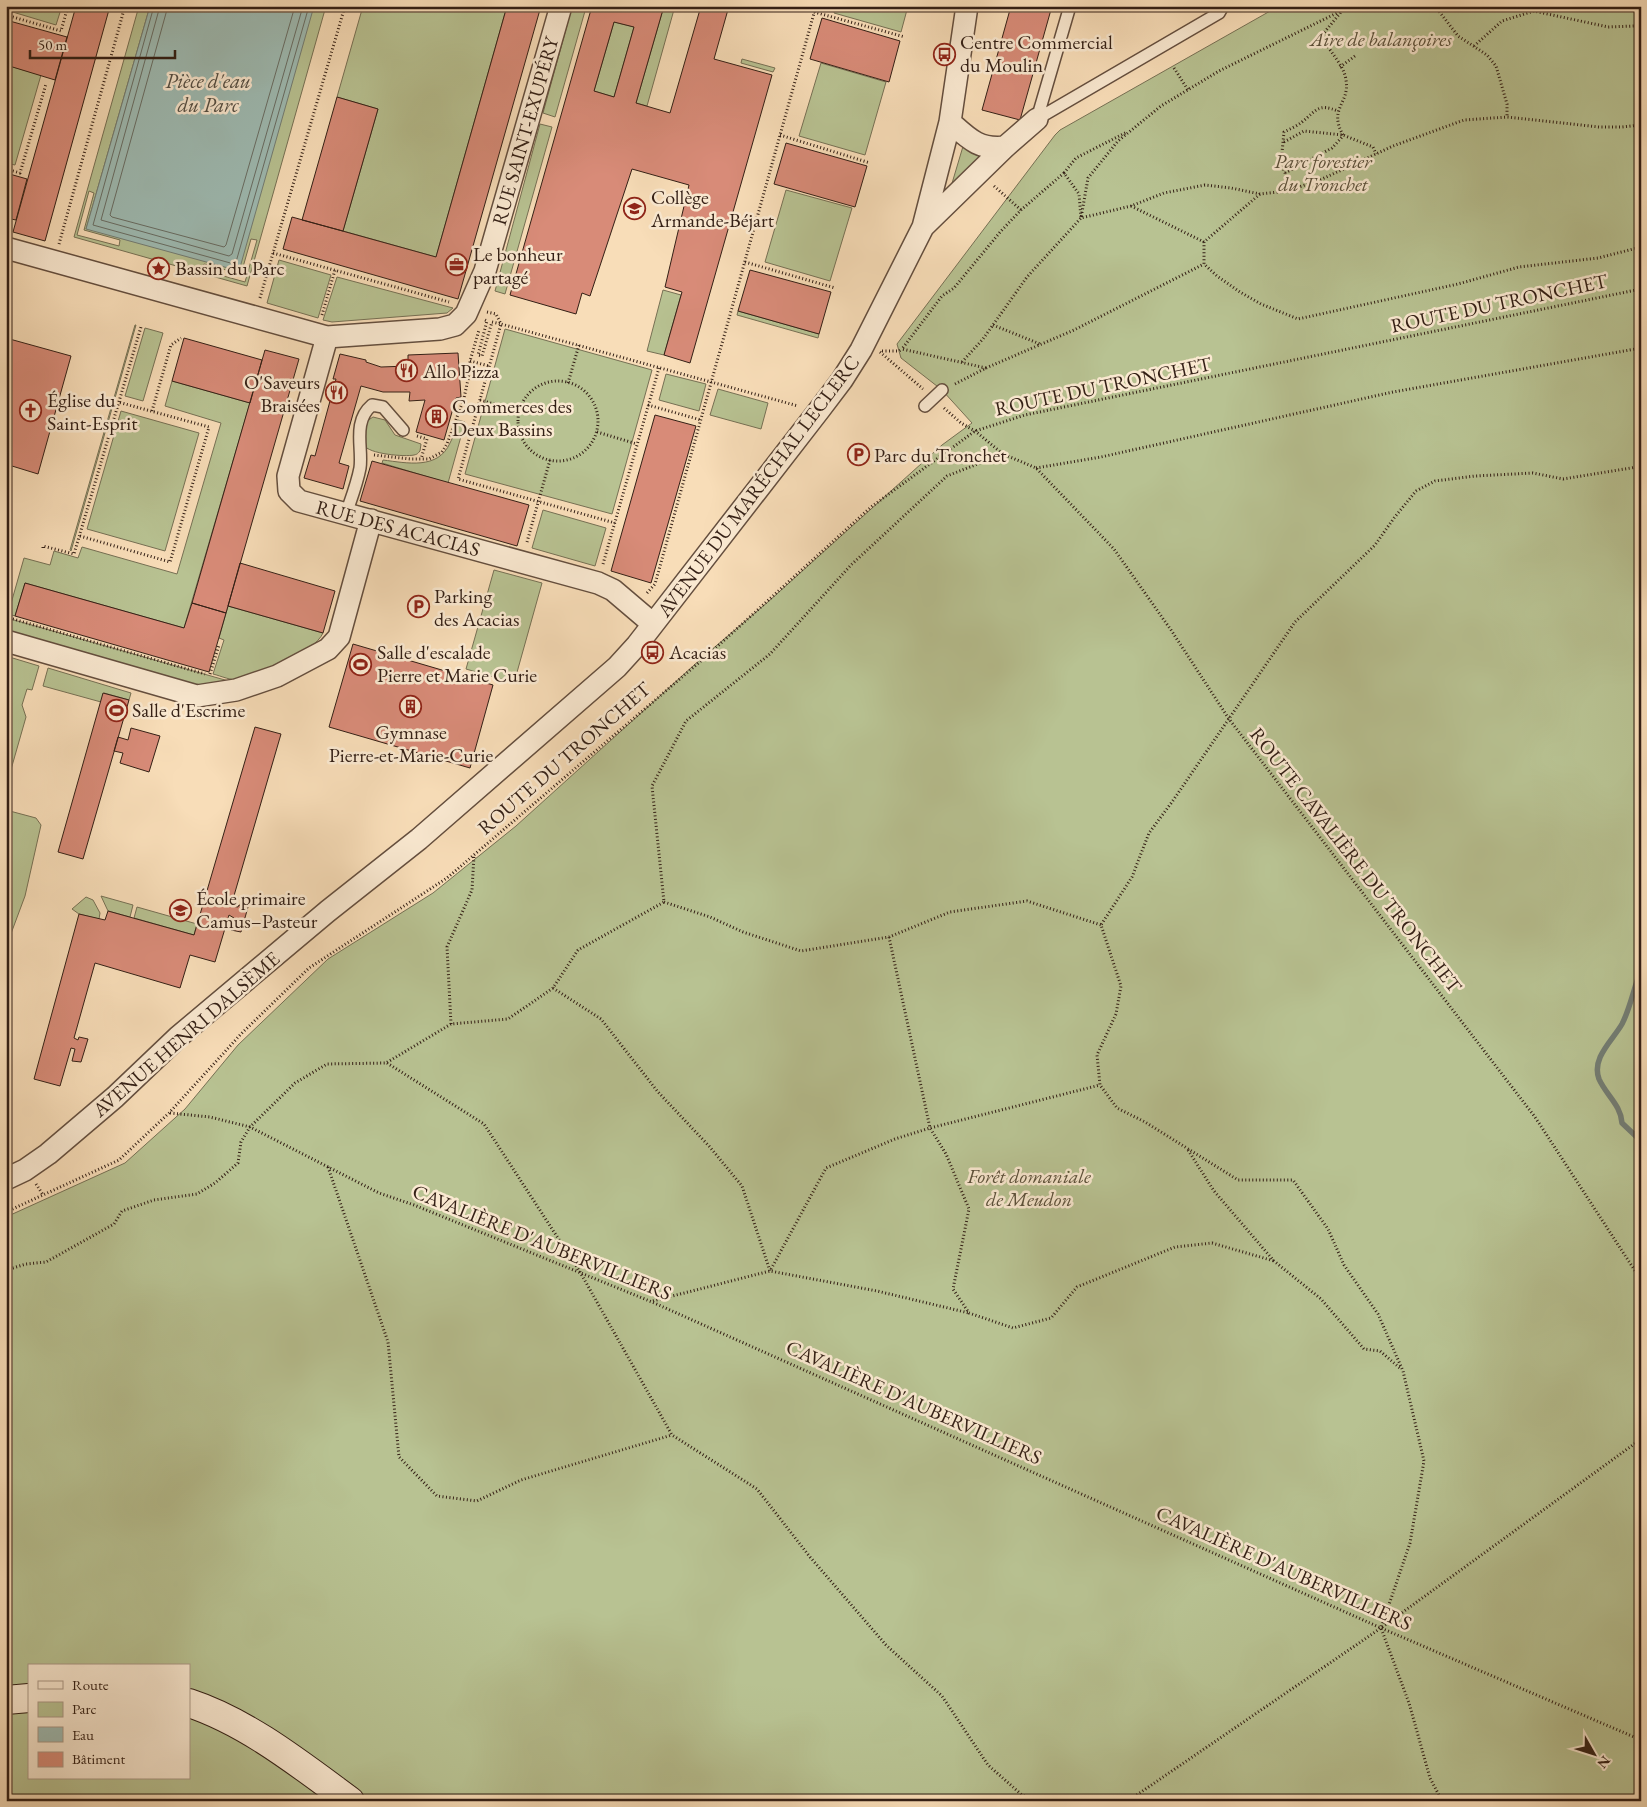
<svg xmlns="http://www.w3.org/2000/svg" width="1647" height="1807" font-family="'EB Garamond',serif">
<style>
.green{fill:#b8c292;stroke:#767054;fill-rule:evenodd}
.water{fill:#9ebbb3;stroke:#737d74}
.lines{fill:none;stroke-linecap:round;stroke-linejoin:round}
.shore{stroke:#686d64;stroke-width:1}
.stream{stroke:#737d74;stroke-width:5.5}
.building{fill:#d88b78;stroke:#331f15;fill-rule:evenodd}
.lane-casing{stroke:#644e3e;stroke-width:14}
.street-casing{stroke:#644e3e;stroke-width:24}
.secondary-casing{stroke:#331f15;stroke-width:30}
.path{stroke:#331f15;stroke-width:3;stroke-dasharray:1 2.5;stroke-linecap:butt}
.lane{stroke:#fae9d1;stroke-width:11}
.street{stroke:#fae9d1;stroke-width:21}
.secondary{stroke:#fae9d1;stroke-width:28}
.labels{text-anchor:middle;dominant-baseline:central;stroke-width:5;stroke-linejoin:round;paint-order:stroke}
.park-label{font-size:20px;font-style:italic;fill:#5b503a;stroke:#fae9d1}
.poi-label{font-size:20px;fill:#331f15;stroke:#fae9d1;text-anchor:start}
.street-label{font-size:20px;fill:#331f15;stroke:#fae9d1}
.water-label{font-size:21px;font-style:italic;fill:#534e44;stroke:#fae9d1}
</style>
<rect width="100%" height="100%" fill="#f8ddb8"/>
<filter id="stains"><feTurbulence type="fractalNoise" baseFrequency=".004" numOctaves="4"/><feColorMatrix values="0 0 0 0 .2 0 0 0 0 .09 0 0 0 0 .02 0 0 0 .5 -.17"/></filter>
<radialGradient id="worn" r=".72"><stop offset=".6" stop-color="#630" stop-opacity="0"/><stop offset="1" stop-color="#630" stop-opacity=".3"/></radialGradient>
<!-- green -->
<path class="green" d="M6,6H62L56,25L6,10Z
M139,6H150L86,229L314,6H326L247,286L74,237ZM89,191L94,193L84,230L120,240L119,246L77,235ZM251,239L257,240L245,282L202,270L204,264L241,274Z
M363,6H507L436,257L343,231L378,109L337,97Z
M664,6H675L647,106L636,103Z
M836,6H908L901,32L834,13Z
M1279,6H1641V1801H6V1217L125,1163L185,1109L238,1045L328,959L433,893L516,826L703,657L769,601L942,445L972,423L942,390L901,358L897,344L1055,135L1060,130ZM29,1666H189V1778H29Z
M572,7L585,11L555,117L543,113Z
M614,22L634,27L614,97L594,91Z
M742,59L775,68L773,72L741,63Z
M821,63L886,82L865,155L799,136Z
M6,65L41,75L15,165L6,163Z
M540,124L552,127L505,294L495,291Z
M964,143L984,158L950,190Z
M786,190L852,208L830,281L765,262Z
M279,260L331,275L318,318L267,303Z
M337,277L453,308L447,313L332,322L323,320Z
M663,290L681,295L664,355L647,351Z
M738,311L819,334L818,338L737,315Z
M135,325H136L71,551L70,550Z
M145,328L163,333L143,401L125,396Z
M505,329L652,370L612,514L465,474Z
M666,374L706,384L699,411L659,400Z
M172,381L250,403L184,628L25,583L15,616L8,614L24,558L50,565L54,551L78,558L82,547L177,574L221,423L165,406Z
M718,389L768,403L761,429L710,415Z
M121,411L199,433L165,551L87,529Z
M373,417L385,420L395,435L421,444L420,451C417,454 418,454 414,455C405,457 368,454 364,445C361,438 365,429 367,421Z
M458,420L465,422L448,483L382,463L383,460C407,463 438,470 450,443C454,436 456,428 458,420Z
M543,510L606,528L595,566L532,548Z
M494,570L542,583L514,683L466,669Z
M228,606L323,633C314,653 260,675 240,680C232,681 221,676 213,674L224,640L219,638Z
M7,618L232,682L208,685L185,684L11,632L7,623Z
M6,656L39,666L32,690L27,689L22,705L26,717L6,787Z
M48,668L131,693L129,700L104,693L101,702L43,686Z
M6,810L36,818L41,825L25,896L6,947Z
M101,896L133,905L130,917L108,911Z
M86,897L93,900L100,913L99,919L79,914L72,909Z
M137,907L197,924L194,935L134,918Z"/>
<!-- water -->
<path class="water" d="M150,6H314L239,271L86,229Z"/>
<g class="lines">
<!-- shore -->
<path class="shore" d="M154,6L93,225L234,264L236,262L309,6
M160,6L101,220L229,256L232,254L303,6
M168,6L110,215L112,217L224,247L226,245L295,6"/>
<!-- stream -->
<path class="stream" d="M1641,970C1634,987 1630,1009 1622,1024C1613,1040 1591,1058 1599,1079C1606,1095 1621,1105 1622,1123L1641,1141"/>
</g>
<!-- building -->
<path class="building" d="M76,6H110L45,241L13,232Z
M507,6H541L458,299L283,249L292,217L436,257Z
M592,6H664L636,103L670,113L701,6H729L714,59L772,75L690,363L664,355L682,292L665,287L689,185L632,169L590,296L582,293L576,314L510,295ZM614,22L634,27L614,97L594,91Z
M1011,6H1052L1020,120L982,110Z
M822,18L900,41L889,82L810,59Z
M6,20L67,37L55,80L6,65Z
M337,97L378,109L343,231L302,220Z
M786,143L867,166L855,207L774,184Z
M6,173L27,179L16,220L6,218Z
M750,270L831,292L819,334L738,311Z
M6,338L71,356L38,474L12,466L6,485Z
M184,338L262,360L250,403L172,381Z
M265,350L299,359L226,613L192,603Z
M458,353L461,397L456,398L444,440L416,432L425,400L409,401L410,392H383L361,386L339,463L349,466L343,489L304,478L311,455L315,456L336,379H333L340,354L366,360V362L381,367L408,366V355Z
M655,415L696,426L651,583L611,571Z
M372,461L529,505L517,546L360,501Z
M240,563L335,591L323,633L228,606Z
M25,583L184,628L192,603L226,613L209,672L15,616Z
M353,644L493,685L470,768L329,727Z
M103,693L129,700L83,859L58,852Z
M255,727L281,734L231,906L238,907L239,905L248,907L241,932L231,930L234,918L229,915L215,962L190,955L180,988L95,963L74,1038L78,1040L79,1037L88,1039L81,1062L72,1061L75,1049L71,1048L60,1086L34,1079L79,914L105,920L108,911L194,935Z
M131,728L160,736L149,772L120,763L123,753L114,751L118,737L128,740Z"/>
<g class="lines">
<defs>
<path id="lane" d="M1037,119L1219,13L1223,6
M1037,119L1070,6
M925,406L942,390
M346,514C351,499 357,484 360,468C363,448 352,422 372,405L383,407L403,430"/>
<path id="street" d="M950,122C969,139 979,150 1005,147
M923,227L1005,147L1037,119
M6,248L327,337L440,329L455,325L466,314L485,271L561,6
M327,337L288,476L289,491L299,501L598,583L613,590L653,624
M6,641L197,696L236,690L277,676L328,649L339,637L371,520
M6,1179L25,1170L48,1154L115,1097L178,1037L328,911L419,839L617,667L637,645L820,409L842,380L861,350L923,227L950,122L967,6"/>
<path id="secondary" d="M6,1700L29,1698
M189,1703C247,1722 301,1765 350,1801"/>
</defs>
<!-- lane casing -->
<use href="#lane" class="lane-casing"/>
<!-- street casing -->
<use href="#street" class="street-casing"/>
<!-- secondary casing -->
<use href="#secondary" class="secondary-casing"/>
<!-- path -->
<path class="path" d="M1435,6L1458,36L1487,55L1496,66L1507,104V117
M1399,11L1402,6
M814,12L905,37
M6,15L61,31L68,6
M1474,46L1502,21L1534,11L1608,27L1634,26L1641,24
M1340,67L1355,56
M1174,68L1188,90
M780,135L870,163
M1343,135C1328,108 1350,104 1346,80C1344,65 1330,52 1323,39V34L1346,6
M1284,142L1304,131L1343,135L1373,147L1376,154
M6,169L20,173L46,84
M1064,173L1076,158L1127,132
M1285,173L1332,148L1343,136
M994,186L1021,210
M1287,191L1285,173L1281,163L1284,132C1290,129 1297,126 1302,122C1317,110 1318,103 1338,111
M1260,194L1204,242V264L1217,276L1240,292L1261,304L1298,319L1458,284L1519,267L1598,258L1641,247
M1131,206L1204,242
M59,244L125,6
M273,253L449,302
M745,262L835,288
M260,298L345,6
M487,312L496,314L501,324L798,406
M322,315L335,270
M485,320L487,321L478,355L482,356L492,322L501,324L458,479L615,523
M993,325L1040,344
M882,351H899L902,349
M880,352L923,389
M470,361L489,366
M962,362L983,339L1027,277L1081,218L1088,178L1118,141L1161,106L1219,71L1343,10
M986,368L1074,330L1204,264
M518 421a40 40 0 1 1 80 0a40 40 0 1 1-80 0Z
M568,383L579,345
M955,384L986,368L902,349L942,296L954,288L1001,231L1021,210L1064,173L1079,194L1081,218L1131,206L1164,193L1205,185L1231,188L1260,194L1287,191L1320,180L1393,146L1464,120L1507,117L1599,127H1622L1641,125
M480,400L519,411
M648,405L701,420
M944,408L961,423L975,431L1003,454L1036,468L1114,549L1171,630L1229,719L1535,1117L1641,1280
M152,411L171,345L181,338
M597,432L637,444
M417,436L427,439L421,459
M374,455L410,459H429L442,452L447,444L464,398L469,375L470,361L479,330
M1036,468L1101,457L1393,392L1641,348
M80,536L170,562L209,427L118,402
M527,542L550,460
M43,548V546L74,554L141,327
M603,564L659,368
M647,593L655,584L816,6
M6,617L205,674
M210,674L219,645
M664,902L710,917L743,932L801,951L889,937L950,912L1027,901L1101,925
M889,937L930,1128L1100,1085
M553,988L601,1019L658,1092L709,1146L742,1186L770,1271L826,1168L895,1139L930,1128L946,1154L969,1209L953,1289L969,1313L1013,1328L1051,1318L1077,1287L1175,1247L1212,1243L1274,1261
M451,1024L447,947L472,890L474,855
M387,1063L484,1124L580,1272L672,1435L757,1489L810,1557L886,1645L942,1696L988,1765L1022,1795L1037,1801
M170,1113L210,1117L250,1127L379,1193L414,1205L652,1302L1381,1628L1641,1740
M1188,1150L1214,1191L1274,1261L1321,1299L1364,1349L1380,1351L1401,1369
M328,1167L388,1342L399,1457L437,1496L477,1501L521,1480L672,1435
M36,1184L43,1195
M6,1212L119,1160L169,1113L241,1034L309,968L447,878L709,654L871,507L975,431L1025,415L1641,289
M6,1270L26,1264L46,1262L114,1224L122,1211L154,1200L197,1194L215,1183L238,1163L241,1142L250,1127L295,1083L327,1064L386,1063L451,1024L508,1019L553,988L578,950L664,902L652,786L686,721L770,654L851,565L947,476L1003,454
M653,1301L770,1271L877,1291L969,1313
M1128,1801L1381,1628L1641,1439
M1442,1801L1430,1778L1409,1703L1381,1628L1410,1543L1424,1461L1403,1371L1378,1314L1344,1265L1328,1229L1293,1180H1238L1145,1122L1117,1108L1100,1085L1097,1055L1116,1014L1121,986L1101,925L1132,877L1149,833L1172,802L1295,622L1375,545L1394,518L1416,491L1435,481L1475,476L1533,473L1563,479L1637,467L1641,468"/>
<!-- lane -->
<use href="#lane" class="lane"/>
<!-- street -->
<use href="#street" class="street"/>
<!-- secondary -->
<use href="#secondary" class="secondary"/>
</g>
<!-- icons -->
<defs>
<symbol id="bus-ring" viewBox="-11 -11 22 22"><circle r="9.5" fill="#fae9d1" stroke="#8f2418" stroke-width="1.5"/><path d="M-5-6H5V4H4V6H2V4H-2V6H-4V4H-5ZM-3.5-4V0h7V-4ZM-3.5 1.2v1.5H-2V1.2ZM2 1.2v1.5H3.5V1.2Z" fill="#8f2418"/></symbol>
<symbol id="school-ring" viewBox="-11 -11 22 22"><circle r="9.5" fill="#fae9d1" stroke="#8f2418" stroke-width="1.5"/><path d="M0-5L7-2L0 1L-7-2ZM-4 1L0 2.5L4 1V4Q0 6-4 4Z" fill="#8f2418"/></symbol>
<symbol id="office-ring" viewBox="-11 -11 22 22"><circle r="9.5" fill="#fae9d1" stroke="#8f2418" stroke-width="1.5"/><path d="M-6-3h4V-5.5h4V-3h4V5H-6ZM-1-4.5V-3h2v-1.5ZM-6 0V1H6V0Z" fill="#8f2418"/></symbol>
<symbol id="sight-ring" viewBox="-11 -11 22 22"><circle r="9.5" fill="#fae9d1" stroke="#8f2418" stroke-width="1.5"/><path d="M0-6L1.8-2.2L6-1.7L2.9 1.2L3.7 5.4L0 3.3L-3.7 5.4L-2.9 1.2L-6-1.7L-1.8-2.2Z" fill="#8f2418"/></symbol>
<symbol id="restaurant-ring" viewBox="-11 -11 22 22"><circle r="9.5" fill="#fae9d1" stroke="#8f2418" stroke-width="1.5"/><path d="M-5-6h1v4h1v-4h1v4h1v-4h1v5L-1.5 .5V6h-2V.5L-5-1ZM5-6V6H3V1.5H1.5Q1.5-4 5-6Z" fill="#8f2418"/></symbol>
<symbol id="church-ring" viewBox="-11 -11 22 22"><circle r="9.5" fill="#fae9d1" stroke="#8f2418" stroke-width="1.5"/><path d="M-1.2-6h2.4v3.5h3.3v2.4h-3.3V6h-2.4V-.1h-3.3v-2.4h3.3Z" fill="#8f2418"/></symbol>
<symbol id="building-ring" viewBox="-11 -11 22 22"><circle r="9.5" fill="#fae9d1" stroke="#8f2418" stroke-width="1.5"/><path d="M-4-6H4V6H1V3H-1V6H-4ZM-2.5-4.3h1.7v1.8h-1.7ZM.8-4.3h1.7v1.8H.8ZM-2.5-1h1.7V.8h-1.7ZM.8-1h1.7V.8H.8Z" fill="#8f2418"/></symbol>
<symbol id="parking-ring" viewBox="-11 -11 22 22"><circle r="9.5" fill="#fae9d1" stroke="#8f2418" stroke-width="1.5"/><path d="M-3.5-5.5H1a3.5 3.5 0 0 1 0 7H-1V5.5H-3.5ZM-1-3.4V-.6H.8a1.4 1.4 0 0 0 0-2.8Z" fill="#8f2418"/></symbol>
<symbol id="stadium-ring" viewBox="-11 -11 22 22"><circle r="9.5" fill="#fae9d1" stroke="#8f2418" stroke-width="1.5"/><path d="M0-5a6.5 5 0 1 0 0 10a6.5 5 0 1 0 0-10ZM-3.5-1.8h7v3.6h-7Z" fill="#8f2418"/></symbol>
</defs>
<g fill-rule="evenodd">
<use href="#bus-ring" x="932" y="42" width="25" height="25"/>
<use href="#school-ring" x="622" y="196" width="25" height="25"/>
<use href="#office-ring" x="444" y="252" width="25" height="25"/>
<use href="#sight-ring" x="146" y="256" width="25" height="25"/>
<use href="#restaurant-ring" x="394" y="358" width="25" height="25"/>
<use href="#restaurant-ring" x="324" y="380" width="25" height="25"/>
<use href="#church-ring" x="18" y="398" width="25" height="25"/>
<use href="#building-ring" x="424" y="404" width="25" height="25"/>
<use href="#parking-ring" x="846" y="442" width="25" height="25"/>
<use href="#parking-ring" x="406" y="594" width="25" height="25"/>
<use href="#bus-ring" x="640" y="640" width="25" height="25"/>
<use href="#stadium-ring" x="348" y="652" width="25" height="25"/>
<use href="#building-ring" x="398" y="694" width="25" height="25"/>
<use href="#stadium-ring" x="104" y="698" width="25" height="25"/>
<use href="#school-ring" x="168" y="898" width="25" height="25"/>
</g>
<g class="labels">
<!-- park labels -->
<g class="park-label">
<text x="1381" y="39">Aire de balançoires</text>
<text x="1323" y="161">Parc forestier<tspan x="1323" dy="23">du Tronchet</tspan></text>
<text x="1029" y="1176">Forêt domaniale<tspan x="1029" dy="23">de Meudon</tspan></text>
</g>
<!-- poi labels -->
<g class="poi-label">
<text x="960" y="42">Centre Commercial<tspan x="960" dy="23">du Moulin</tspan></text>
<text x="651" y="197">Collège<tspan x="651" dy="23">Armande-Béjart</tspan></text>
<text x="473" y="254">Le bonheur<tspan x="473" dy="23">partagé</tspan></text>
<text x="175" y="268">Bassin du Parc</text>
<text x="423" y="371">Allo Pizza</text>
<text x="320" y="382" text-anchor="end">O'Saveurs<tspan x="320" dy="23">Braisées</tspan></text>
<text x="47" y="400">Église du<tspan x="47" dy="23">Saint-Esprit</tspan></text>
<text x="452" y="406">Commerces des<tspan x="452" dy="23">Deux Bassins</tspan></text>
<text x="874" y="455">Parc du Tronchet</text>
<text x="434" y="596">Parking<tspan x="434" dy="23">des Acacias</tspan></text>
<text x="377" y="652">Salle d'escalade<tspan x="377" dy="23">Pierre et Marie Curie</tspan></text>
<text x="669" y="652">Acacias</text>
<text x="132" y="710">Salle d'Escrime</text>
<text x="411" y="732" text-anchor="middle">Gymnase<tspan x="411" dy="23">Pierre-et-Marie-Curie</tspan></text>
<text x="196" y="898">École primaire<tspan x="196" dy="23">Camus–Pasteur</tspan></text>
</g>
<!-- street labels -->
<g class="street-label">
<text transform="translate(525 131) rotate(-74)">RUE SAINT-EXUPÉRY</text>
<text transform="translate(1499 303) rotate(-12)">ROUTE DU TRONCHET</text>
<text transform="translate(1103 386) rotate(-12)">ROUTE DU TRONCHET</text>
<text transform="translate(758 486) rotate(-53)">AVENUE DU MARÉCHAL LECLERC</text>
<text transform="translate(398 528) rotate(15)">RUE DES ACACIAS</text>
<text transform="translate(564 758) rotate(-41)">ROUTE DU TRONCHET</text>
<text transform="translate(1356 860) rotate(52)">ROUTE CAVALIÈRE DU TRONCHET</text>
<text transform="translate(186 1034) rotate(-41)">AVENUE HENRI DALSÈME</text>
<text transform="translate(542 1242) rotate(22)">CAVALIÈRE D'AUBERVILLIERS</text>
<text transform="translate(914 1402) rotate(24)">CAVALIÈRE D'AUBERVILLIERS</text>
<text transform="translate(1284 1568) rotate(24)">CAVALIÈRE D'AUBERVILLIERS</text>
</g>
<!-- water labels -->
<g class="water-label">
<text x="208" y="80">Pièce d'eau<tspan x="208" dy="24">du Parc</tspan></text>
</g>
</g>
<!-- margin -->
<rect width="1647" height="1807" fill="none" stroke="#f8ddb8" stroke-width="25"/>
<rect x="8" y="8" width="1632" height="1792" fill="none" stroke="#331f15" stroke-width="2.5"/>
<rect x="12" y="12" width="1622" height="1782" fill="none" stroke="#331f15"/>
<!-- legend -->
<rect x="28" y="1664" width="162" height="115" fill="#fae9d1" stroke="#aa9886"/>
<rect x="38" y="1681" width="25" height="8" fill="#fae9d1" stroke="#aa9886"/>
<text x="72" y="1690" font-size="15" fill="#331f15">Route</text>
<rect x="38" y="1702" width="25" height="15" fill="#b8c292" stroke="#aa9886"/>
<text x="72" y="1714" font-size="15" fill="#331f15">Parc</text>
<rect x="38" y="1727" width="25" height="15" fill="#9ebbb3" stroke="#aa9886"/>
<text x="72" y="1740" font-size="15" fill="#331f15">Eau</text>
<rect x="38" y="1752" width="25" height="15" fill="#d88b78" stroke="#aa9886"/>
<text x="72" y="1764" font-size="15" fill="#331f15">Bâtiment</text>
<!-- north arrow -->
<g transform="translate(1594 1754) rotate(129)" stroke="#fae9d1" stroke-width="4" paint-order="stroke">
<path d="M0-4L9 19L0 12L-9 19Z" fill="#331f15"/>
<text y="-8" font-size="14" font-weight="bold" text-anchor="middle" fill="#331f15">N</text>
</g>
<!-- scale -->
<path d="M30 50v8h145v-8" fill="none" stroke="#331f15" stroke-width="2.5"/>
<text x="38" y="50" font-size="15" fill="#331f15" stroke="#fae9d1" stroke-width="4" paint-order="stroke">50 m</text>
<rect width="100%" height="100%" filter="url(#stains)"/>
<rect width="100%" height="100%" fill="url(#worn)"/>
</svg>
